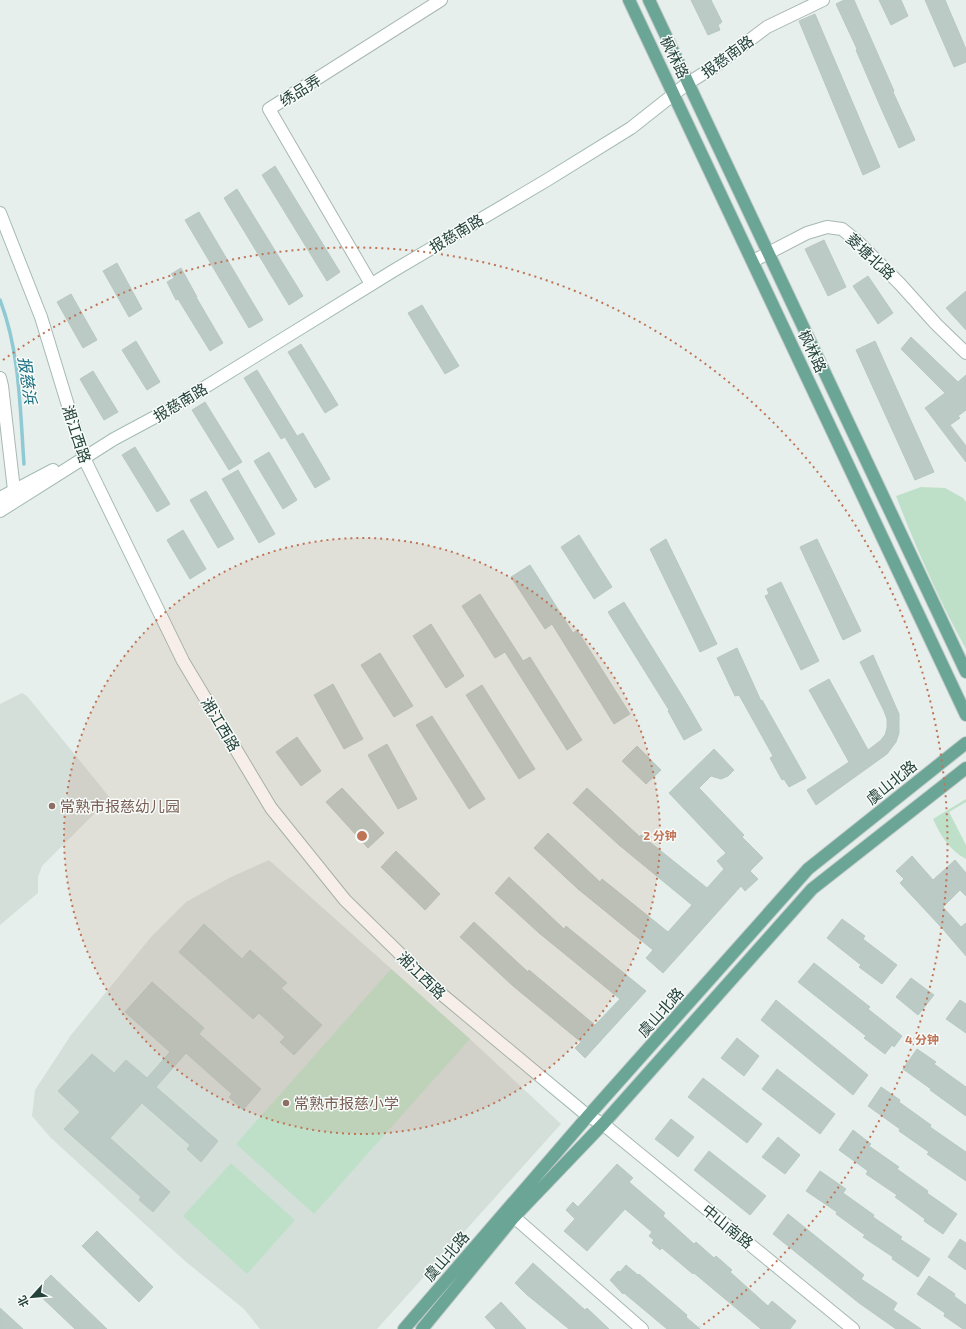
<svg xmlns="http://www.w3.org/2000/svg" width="966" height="1329" font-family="'Exo 2','Noto Sans SC',sans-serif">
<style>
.built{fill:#d4dfda}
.green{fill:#bfe0c8}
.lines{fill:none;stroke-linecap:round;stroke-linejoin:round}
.stream{stroke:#8ec9d4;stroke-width:3.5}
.building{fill:#bbcac4;stroke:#b8c9c2}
.street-casing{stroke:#a8b8b2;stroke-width:14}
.secondary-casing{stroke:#a4bbb3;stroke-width:14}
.primary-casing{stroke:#c2cac8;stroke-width:14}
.street{stroke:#fff;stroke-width:12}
.secondary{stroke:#fff;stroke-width:12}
.primary{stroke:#6aa596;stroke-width:12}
.ring{fill:none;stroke:#c07456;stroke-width:2;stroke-dasharray:2 4}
.education-dot{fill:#8d6e63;stroke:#f7fbf9;stroke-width:1.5}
.labels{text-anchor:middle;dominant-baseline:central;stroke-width:3;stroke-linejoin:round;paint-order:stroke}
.street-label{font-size:15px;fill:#24423a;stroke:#f7fbf9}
.education-label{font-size:15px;fill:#785e54;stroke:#f7fbf9;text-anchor:start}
.water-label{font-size:16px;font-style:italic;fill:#1c6f80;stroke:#f7fbf9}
.centre{fill:#c07456;stroke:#f7fbf9;stroke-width:2}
.ring-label{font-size:12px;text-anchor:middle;font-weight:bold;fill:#c07456;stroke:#f7fbf9;stroke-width:3;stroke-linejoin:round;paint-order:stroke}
</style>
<rect width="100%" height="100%" fill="#e6efeb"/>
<!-- built -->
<path class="built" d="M22,693L27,696L111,799L95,813L42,866L38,877V893L0,925V704Z
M269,860L470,1039L561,1124L377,1329H260L244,1309L185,1261L50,1137L32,1116L35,1090L71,1035L151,937L186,902L229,878Z"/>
<!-- green -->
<path class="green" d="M921,487L945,488L963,498L966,502V649C939,600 916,548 896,496Z
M966,799V802L949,812L966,845V859C949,850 941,836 933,819Z
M391,969L470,1039L314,1214L236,1144Z
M231,1163L295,1220L247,1274L183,1216Z"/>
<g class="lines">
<!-- stream -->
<path class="stream" d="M0,300C20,352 20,409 24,464"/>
</g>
<!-- building -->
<path class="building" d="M691,0H711L722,22L718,25L720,30L708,35Z
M844,0H854L894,91L893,92L915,140L899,148L881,108L856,50L857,49L836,4Z
M879,0H901L908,16L891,25Z
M925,0H945L966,49V62L954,67Z
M815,14L880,167L863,175L799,21Z
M275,166L340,272L327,281L262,175Z
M237,189L303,296L289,305L224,198Z
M199,212L263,320L249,328L185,220Z
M824,240L846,287L828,296L805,249Z
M117,263L142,309L129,317L103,271Z
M181,268L197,297H196L223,343L210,351L178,299L176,300L167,282L174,278L171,274Z
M868,276L893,313L878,324L853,286Z
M966,291V330L946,308Z
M71,294L97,340L83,348L57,302Z
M422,305L459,366L445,374L408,313Z
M911,337L958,382L966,375V410L958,416L960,418L950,425L966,446V462L925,408L945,393L901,349Z
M136,341L160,382L147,390L122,350Z
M875,341L934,472L915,480L856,350Z
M301,344L338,405L325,413L288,352Z
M257,370L297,436L303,433L330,479L315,488L285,437L281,439L244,378Z
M93,371L118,412L104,420L80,379Z
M205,402L242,462L229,470L192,410Z
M135,447L170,504L157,512L122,455Z
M269,452L297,500L283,509L254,461Z
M238,470L275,534L259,543L222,479Z
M206,491L234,539L218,548L190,500Z
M183,530L206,569L190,579L167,540Z
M579,535L612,587L594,599L561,547Z
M666,539L717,644L700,652L650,549Z
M817,539L861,631L843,640L800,547Z
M530,565L573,633L577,630L630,714L614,724L552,624L545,629L511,577Z
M781,582L819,661L801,670L765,596L769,594L767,589Z
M480,594L523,661L530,657L582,740L567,750L505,652L495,658L462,606Z
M624,602L684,699L702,730L684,740L668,711L669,710L608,612Z
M431,624L464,676L446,688L413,636Z
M737,648L761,701L762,700L806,778L789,787L784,779L782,780L770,758L773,756L739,695L735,696L717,658Z
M380,653L413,706L394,717L361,665Z
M873,655L899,714V733L896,742L887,754L816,805L807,790L849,762L809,690L829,679L868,750L880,741L885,735L887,728V719L884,711L860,662Z
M333,684L363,739L344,749L314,695Z
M482,685L535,769L519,779L466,695Z
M432,716L485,799L469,809L416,725Z
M297,737L321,771L301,786L276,752Z
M387,744L417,799L398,809L368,755Z
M637,746L661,770L646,784L622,761Z
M714,749L734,770L728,776L721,779L711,776L699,788L744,835L742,837L763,858L750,871L758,879L745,891L741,886L663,973L646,958L653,950L578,889L534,848L548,833L600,882L602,879L668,932L692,905L619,845L573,803L587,788L640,837L641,835L707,888L724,869L717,861L726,853L669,793Z
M342,788L384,833L368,848L326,802Z
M396,851L440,894L425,910L381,867Z
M912,856L933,880L955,860L966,873V896L960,890L943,907L961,927L966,923V956L942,928L900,883L904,879L896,871Z
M509,877L564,929L566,926L646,991L585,1058L575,1048L581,1042L513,986L460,937L474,922L528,972L529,970L595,1025L620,999L539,933L495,893Z
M842,919L865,936L863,939L897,965L882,984L859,967L861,965L827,938Z
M204,924L242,959L250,950L287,983L281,988L322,1025L294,1055L280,1042L285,1037L259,1013L253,1019L179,952Z
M814,963L870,1007L868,1009L902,1036L894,1047L892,1045L885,1054L864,1038L866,1036L798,982Z
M911,978L934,995L918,1015L896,997Z
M152,982L204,1028L199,1034L261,1089L243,1110L229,1097L232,1094L186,1053L156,1087L218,1141L201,1162L187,1149L190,1145L142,1103L110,1138L170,1192L153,1212L139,1200L141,1197L64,1129L80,1112L58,1091L92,1054L114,1073L126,1060L147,1078L170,1052L125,1012Z
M776,1000L868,1075L853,1095L761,1020Z
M960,1000L966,1004V1033L946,1019Z
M737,1038L759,1056L744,1076L721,1058Z
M917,1049L936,1062L934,1064L966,1087V1116L930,1090L931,1089L903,1069Z
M777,1069L835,1114L820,1134L762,1089Z
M703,1078L762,1124L747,1143L688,1097Z
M881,1087L900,1100L899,1102L931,1125L930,1127L966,1152V1181L927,1154L929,1152L899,1131L900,1129L868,1106Z
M671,1119L694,1137L678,1157L655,1139Z
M853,1130L871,1144L869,1146L899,1167L897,1169L928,1191L927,1193L957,1214L943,1234L924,1221L925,1219L895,1197L897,1195L866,1174L868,1171L839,1150Z
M778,1137L800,1155L785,1174L762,1157Z
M709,1151L766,1196L750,1215L694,1170Z
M617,1164L633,1178L629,1182L665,1213L663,1216L694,1244L696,1242L714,1258L716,1256L732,1270L730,1272L768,1306L772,1301L796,1321L790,1329H761L694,1273L693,1274L662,1248L660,1250L652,1243L654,1240L649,1236L652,1232L625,1209L587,1251L564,1231L575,1219L566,1210L573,1202L578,1207Z
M820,1171L846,1189L843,1193L874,1215L873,1217L902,1237L900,1239L930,1259L918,1277L892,1259L893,1257L863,1237L865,1235L836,1214L837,1212L806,1191Z
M788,1214L864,1275L861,1279L897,1303L893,1310L921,1329H896L859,1303L773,1234Z
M97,1231L153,1287L139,1302L82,1246Z
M960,1239L966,1243V1270L948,1257Z
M533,1263L585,1310L587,1308L609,1329H569L526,1294L515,1283Z
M626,1265L638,1275L639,1274L687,1315L686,1317L700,1329H667L624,1293L623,1294L610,1280L618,1271L620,1272Z
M51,1275L107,1329H75L35,1291Z
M929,1276L955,1294L954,1296L966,1305V1329H963L944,1316L945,1313L917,1294Z
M501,1302L526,1329H496L485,1317Z
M0,1308L23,1329H0Z"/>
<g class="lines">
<defs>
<path id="street" d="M688,83L714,67L767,27L823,0
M753,261L807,233L827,227L842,229L858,242L900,284L936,324L966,353
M371,284L269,109L441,0
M0,378L2,386L14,490
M603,1124L853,1329
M514,1217L642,1329"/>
<path id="secondary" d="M0,213L41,317L84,458L183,661L271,808L345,900L439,992L588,1116L603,1124
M0,498L53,470
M0,511L84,458L114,439L168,410L393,271L547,180L631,128L688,83"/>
<path id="primary" d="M629,0L966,715
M649,0L966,672
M404,1329L588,1116L808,869L966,743
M422,1329L514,1217L603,1124L812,889L966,768"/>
</defs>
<!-- street casing -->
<use href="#street" class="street-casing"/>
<!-- secondary casing -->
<use href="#secondary" class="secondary-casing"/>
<!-- primary casing -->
<use href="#primary" class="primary-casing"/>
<!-- street -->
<use href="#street" class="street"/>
<!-- secondary -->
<use href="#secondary" class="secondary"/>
<!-- primary -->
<use href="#primary" class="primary"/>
</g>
<!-- distance rings -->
<circle cx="362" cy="836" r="298" fill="#c07456" fill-opacity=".12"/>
<g class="ring">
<circle cx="362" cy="836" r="298"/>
<path d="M3 360A596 596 0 1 1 700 1327"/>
</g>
<!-- markers -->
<g class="education-dot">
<circle cx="52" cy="806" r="4"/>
<circle cx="286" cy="1103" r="4"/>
</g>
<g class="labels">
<!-- street labels -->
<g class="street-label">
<text transform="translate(727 56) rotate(-36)">报慈南路</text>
<text transform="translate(675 57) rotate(64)">枫林路</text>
<text transform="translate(300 90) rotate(-32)">绣品弄</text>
<text transform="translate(456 233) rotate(-31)">报慈南路</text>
<text transform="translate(871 256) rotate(43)">菱塘北路</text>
<text transform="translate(813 351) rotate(65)">枫林路</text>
<text transform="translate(180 402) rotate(-31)">报慈南路</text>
<text transform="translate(77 434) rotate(72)">湘江西路</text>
<text transform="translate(221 724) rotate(59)">湘江西路</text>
<text transform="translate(891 782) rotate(-39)">虞山北路</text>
<text transform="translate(422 975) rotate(44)">湘江西路</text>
<text transform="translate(660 1012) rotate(-48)">虞山北路</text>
<text transform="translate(728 1226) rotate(39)">中山南路</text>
<text transform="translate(446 1256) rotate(-49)">虞山北路</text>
</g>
<!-- education labels -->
<g class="education-label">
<text x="60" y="806">常熟市报慈幼儿园</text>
<text x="294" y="1103">常熟市报慈小学</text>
</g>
<!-- water labels -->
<g class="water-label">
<text transform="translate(28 380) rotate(82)">报慈浜</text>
</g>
</g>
<circle cx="362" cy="836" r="6" class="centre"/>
<g class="ring-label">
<text x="660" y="840">2 分钟</text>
<text x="922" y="1044">4 分钟</text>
</g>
<!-- north arrow -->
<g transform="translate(32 1297) rotate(243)" stroke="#f7fbf9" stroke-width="3" paint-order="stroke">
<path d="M0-3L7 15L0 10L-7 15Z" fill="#24423a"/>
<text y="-6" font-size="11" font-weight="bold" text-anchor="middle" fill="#24423a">北</text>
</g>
</svg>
